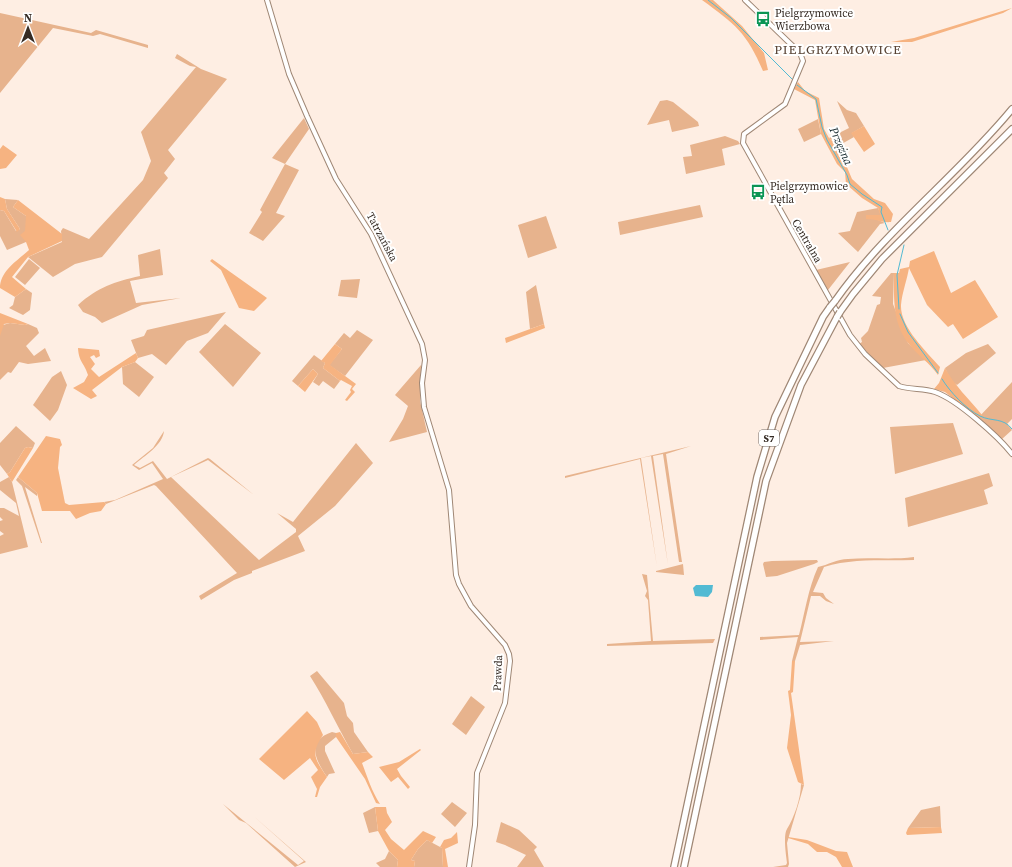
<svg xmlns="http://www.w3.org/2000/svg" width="1012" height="867" font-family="'Source Serif 4',serif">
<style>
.green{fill:#e7b38d}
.forest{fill:#f6b381}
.water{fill:#52bad3}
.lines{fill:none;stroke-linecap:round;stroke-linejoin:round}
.stream{stroke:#52bad3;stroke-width:1}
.secondary-casing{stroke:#9f8775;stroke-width:6}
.highway-casing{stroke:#9f8775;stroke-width:8}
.secondary{stroke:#fff;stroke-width:4}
.highway{stroke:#fff;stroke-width:5.5}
.highway-bridge-casing{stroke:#9f8775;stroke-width:8;stroke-linecap:butt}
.highway-bridge{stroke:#fff;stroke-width:5.5}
.labels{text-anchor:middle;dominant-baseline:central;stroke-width:4;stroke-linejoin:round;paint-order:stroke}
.shield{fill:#fff;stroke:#726b66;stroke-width:1}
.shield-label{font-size:10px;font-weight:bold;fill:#352b24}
.poi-label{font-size:11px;fill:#352b24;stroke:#fff;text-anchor:start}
.street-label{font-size:11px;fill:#352b24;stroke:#fff}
.water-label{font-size:12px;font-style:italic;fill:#192c31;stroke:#fff}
.quarter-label{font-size:13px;letter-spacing:1px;fill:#574233;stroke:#fff}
</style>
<rect width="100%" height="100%" fill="#feeee3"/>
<!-- green -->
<path class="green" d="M0,13L91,33L96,30L148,45V48L100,34L93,36L53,28L0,93Z
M177,54L201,69L227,79L168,150L175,159L164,173L168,178L102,257L75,264L53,277L28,257L62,242L61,231L63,228L89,239L143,180L151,161L141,132L196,67L190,66L175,58Z
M667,100L673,102L698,122L699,126L672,132L669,120L647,125L660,101Z
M837,101L847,110L856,113L864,126L852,133L854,137L838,146L829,138L849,128Z
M304,118L309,129L285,164L299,170L276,213L285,216L263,241L249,233L262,212L260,210L285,164L272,158Z
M818,119L821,134L804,142L798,129Z
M725,136L738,141L740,144L722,149L725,165L686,174L683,157L692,156L690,145Z
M5,199L18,200L13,207L26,216V242L7,250L0,236V210L4,211L16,231L20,229L7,209Z
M700,205L703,217L620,235L618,222Z
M878,208L881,215L876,219L885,223L880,224L858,252L838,233L850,231L857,212Z
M546,216L557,248L528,258L518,225Z
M160,249L163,275L130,281L136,303L181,298L142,305L102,323L95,317L83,312L78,305C98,287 114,282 140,276L138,255Z
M29,259L40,268L25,285L15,277Z
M850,262L828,290L816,270Z
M891,273H894L893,304L908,343L926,360L883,368L859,344L862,342L861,338L868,331L877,305L880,304L881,297L872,296Z
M360,279L357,298L338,296L341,280Z
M536,285L544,324L530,329L526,292Z
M26,289L32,293L30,310L23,315L9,308L13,305L15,297Z
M226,312L208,333L187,341L166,365L152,354L138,358L131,340L144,336L147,330Z
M10,323L25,325L28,324L37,328L39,333L26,346L34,356L45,348L51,361L28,364L19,362L11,373L8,372L0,380V331L3,325Z
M225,324L261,353L233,387L199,352Z
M357,330L373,340L345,376L329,365L342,349L335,344L344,333L350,338Z
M988,344L996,353L957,385L951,381L945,368L966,353Z
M314,355L325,363L323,368L340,381L334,389L323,381L319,386L313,382L318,374L313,369L298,386L292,381Z
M135,362L154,377L139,397L123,384L122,367Z
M421,365L420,401L427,432L389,442L403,419L408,406L395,395Z
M61,371L67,385L58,410L50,421L33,405L52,377Z
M1012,382V419L1007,424L1012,430L1002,439L978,418Z
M953,423L963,454L895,474L890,427Z
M16,426L35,443L33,448L28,447L25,448L10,472L7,474L0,465V443Z
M164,431C163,445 144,456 134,465L140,468L153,461L167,479L208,458L210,459L254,495L208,460L171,477L259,560L296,532V529L277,513L293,522L356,443L373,463L335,506L298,536L305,551L252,571V573L234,580L201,600L199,596L237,573L156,486L154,485L106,504L104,502L115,500L163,479L152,463L139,470L132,465L153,448Z
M691,446L666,454L682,562H679L663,454L653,456L668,565L651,456L641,458L657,567L640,459L565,478V476Z
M989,473L993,486L984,490L988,504L908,527L905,498Z
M9,477L12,482L28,547L0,554V536L4,534L0,531V521L3,520L0,517V508H4L19,516L16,503L0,490V482Z
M18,477L37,493V496L25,487L42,543H41L22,486L16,480Z
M914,557V560C884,561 852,558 824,567L813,592L823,593L826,598L834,604L826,601L820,596H811L800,642L834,641L800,645L795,661H792L798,637L760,640V637L799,635C805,612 808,589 818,567C828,565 837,559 848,559C870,557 892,560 914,557Z
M817,560L818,562L814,564L777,576L766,577L763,564L764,562L772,561Z
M683,564L684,575L656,572V571Z
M642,574L647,575L653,641L715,639L713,643L607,646V644L651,641L648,600L645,596L647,591Z
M317,671L344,703L347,716L353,723L354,732L368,752L353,754C338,728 326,701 310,676Z
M471,696L485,707L466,735L452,724Z
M332,732L336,733V737L325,746V751L335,773L329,774L327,777C315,759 306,741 332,732Z
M801,784L804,785L787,843L789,864L788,867H773L786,865L787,863C786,855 783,835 787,829C794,818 801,798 801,784Z
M452,802L467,813L455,827L441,814Z
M223,804L298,865L304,861L250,813L306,862L295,867L246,823L239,820Z
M940,806L941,827L908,828L921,810Z
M375,807L378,831L369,833L363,813Z
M501,822L519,830L537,847L534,850L544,867H517L526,855L505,845L496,842Z
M427,840L442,848L443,867H414L415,861L411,860L418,849Z
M389,851L398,860L397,867H380L376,863L385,859Z"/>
<!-- forest -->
<path class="forest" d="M702,0H713L742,26L764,53L768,70L763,71C747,33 735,24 702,0Z
M1012,8L1003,13L912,42H891L914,38Z
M798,82L805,91L819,98L824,129L829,138L838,146L852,179L874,199L885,203L893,214L891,222C882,223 877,219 866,219V215H880L878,208L862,198L846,184L845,172L837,164L821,134L815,100L794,89Z
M864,126L875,144L864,152L851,133Z
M3,145L17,155L6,168L0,169V149Z
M0,197L5,199L7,209L20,229L17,232L4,211L0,210Z
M18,200L62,234V241L28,257L12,277L26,289L15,297L0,288C0,271 17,261 29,250L26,242L20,235L25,231L26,216L13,207Z
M934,251L951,293L975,280L998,317L963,339L953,324L948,327L927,305L909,268C907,280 902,293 901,305C900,327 926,351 940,367L938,375C930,363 917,355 909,344C892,323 894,297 894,273H899L900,269L909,267L910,261Z
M212,259L267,298L254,311L239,308L221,270L210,261Z
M0,313L28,324L25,325L10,323L4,324L0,336Z
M544,324L545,328L506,343L505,338Z
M335,344L342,349L330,365L356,384L352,389L355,392L347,401L345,400L351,392L350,390L352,386L341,380L340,381L323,368L325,363L321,361Z
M78,348L99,350L100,356L96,358L94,355L90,357L95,364L91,369L99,377L136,353L138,358L135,362L122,367L92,390L97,396L91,399L73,388L84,382L88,375C84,362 79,363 78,348Z
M945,368C954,385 969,399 982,415L978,418L945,392L934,389L939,383Z
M313,369L318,374L305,392L298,386Z
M46,436L60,439L62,445L60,447L58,468L65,503L69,505L104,502L106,504L101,511L90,513L76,519L70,511H42L37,493L18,477Z
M28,447L33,448L12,482L7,474L10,472L25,448Z
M792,661H795L793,692L791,693L804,785L798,782L787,748L791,715L788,691L790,690Z
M307,711L317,722L323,735C310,754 315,759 327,777L320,787L317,797H315L317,789L311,777L318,770L310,758L284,780L259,759Z
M340,732L353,754L368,752L373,757L362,763C367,776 372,792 380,804L376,803L365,779L336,737V733Z
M420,749L421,750L397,769L401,776L410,787L408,789L398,777L391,782L379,767L399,762Z
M375,807H386L387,813L392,822L385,830L391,839L404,850L423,831L436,837L432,843L427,840L418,849L411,860L415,861L414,867H397L398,860L389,851L378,831Z
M941,827L942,833L907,835L906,833L908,828Z
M457,832L458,843L445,849L448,867H443L442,848L440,847L444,840L451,838Z
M788,837L807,840L836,851L847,852L853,867H842L836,857L827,852H817L808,844L788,838Z"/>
<!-- water -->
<path class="water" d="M696,585H713L712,592L708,597L695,596L693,588Z"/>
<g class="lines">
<!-- stream -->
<path class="stream" d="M708,0L731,18L793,80
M797,85L816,99L822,127L827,140L847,175L850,184L862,194L882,207L881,212L888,230
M899,309L897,275L904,245
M900,314L908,332L938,373
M942,379C950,392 966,409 980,416C992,422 1003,417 1012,429"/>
<defs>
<path id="secondary" d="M267,0L289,74L307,116L336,179L371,234L422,344L425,360L422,383L424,407L449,490L456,575L459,584L471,606L505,645L509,654L510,661L505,703L477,773L475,825L469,867
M745,0L800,53L803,61L785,104L744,134L743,143L850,335L865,354L899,386C911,390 923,388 935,392C956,399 998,436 1012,454"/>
<path id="highway" d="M835,301C885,230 957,176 1012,109
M840,312L853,294L882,259L1012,129
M674,867L757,477L775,417L823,317L830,307
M684,867L766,481L801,385L837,317"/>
</defs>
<!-- secondary casing -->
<use href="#secondary" class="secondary-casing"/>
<!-- highway casing -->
<use href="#highway" class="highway-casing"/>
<!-- secondary -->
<use href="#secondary" class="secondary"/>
<!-- highway -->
<use href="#highway" class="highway"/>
<defs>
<path id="highway-bridge" d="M830,307L835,301
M837,317L840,312"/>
</defs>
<!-- highway-bridge casing -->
<use href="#highway-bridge" class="highway-bridge-casing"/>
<!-- highway-bridge -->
<use href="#highway-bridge" class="highway-bridge"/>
</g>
<!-- icons -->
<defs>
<symbol id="bus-bare" viewBox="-9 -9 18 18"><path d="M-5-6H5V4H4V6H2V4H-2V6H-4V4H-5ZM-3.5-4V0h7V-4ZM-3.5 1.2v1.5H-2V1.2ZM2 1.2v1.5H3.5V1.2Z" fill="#0a9555" stroke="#fff" stroke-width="2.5" paint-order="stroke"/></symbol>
</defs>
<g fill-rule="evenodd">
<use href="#bus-bare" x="752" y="8" width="22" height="22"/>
<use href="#bus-bare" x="747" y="181" width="22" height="22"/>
</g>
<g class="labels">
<!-- shield labels -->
<rect class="shield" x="759" y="430" width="20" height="16" rx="3"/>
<g class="shield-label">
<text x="769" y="438">S7</text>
</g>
<!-- poi labels -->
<g class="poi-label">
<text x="775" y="13">Pielgrzymowice<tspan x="775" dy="13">Wierzbowa</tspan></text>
<text x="770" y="186">Pielgrzymowice<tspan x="770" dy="13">Pętla</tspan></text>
</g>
<!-- street labels -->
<g class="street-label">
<text transform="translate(382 237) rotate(62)">Tatrzańska</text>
<text transform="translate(807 241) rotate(60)">Centralna</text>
<text transform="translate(498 673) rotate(-88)">Prawda</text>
</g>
<!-- water labels -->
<g class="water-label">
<text transform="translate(841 146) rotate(66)">Przężna</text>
</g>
<!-- quarter labels -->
<g class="quarter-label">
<text x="838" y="49">PIELGRZYMOWICE</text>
</g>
</g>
<!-- north arrow -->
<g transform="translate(28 28)" stroke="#ffffff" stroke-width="3" paint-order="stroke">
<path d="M0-3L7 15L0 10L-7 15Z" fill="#352b24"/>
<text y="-6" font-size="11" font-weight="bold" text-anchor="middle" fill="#352b24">N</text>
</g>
</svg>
